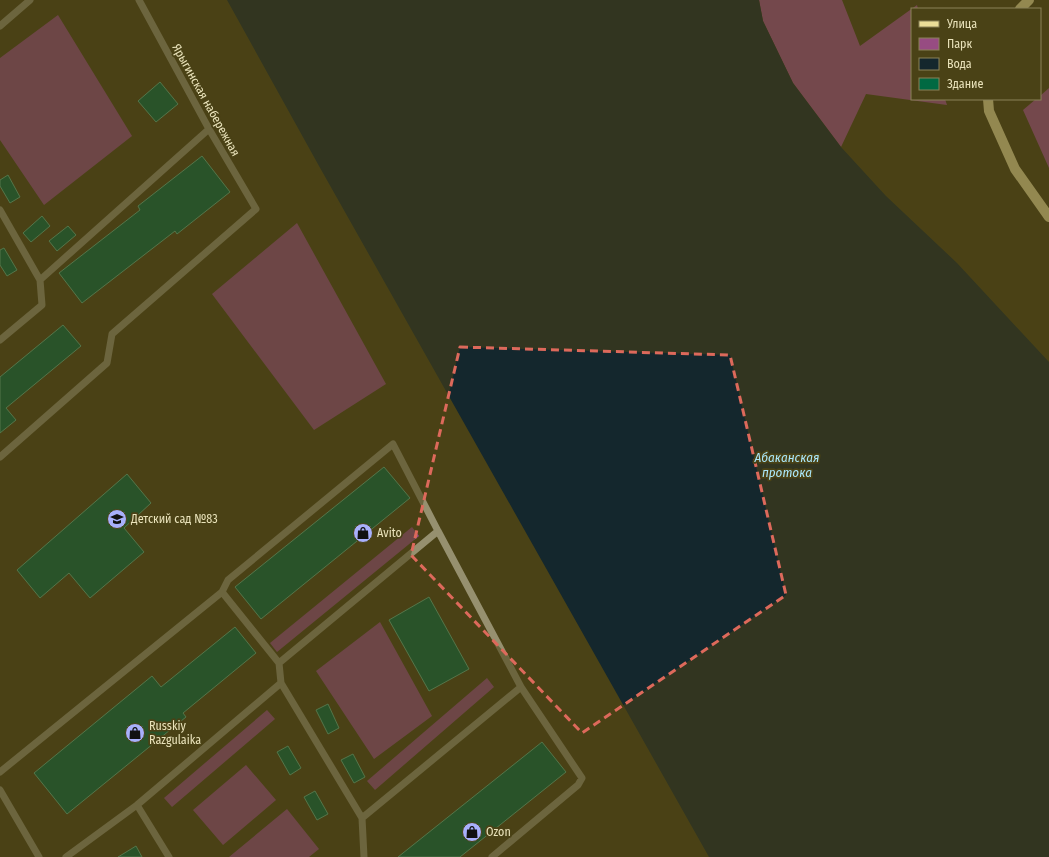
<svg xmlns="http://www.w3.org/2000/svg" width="1049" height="857" font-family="'Fira Sans Condensed',sans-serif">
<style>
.green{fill:#974c82}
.forest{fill:#a7518f}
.water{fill:#14272d}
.building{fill:#016942;stroke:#60b387}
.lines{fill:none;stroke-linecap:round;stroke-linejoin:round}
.minor{stroke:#96906f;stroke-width:7}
.major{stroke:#ebde98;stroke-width:10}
.marked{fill:none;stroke:#dd695b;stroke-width:3;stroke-dasharray:8 5;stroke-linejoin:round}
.labels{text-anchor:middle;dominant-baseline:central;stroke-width:3.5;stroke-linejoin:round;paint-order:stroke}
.street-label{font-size:12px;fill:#eae3bb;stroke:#4a4216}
.poi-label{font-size:12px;fill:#eae3bb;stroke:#4a4216;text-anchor:start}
.water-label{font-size:13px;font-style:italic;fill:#aae7fa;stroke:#4a4216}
</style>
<rect width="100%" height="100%" fill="#4a4216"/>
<!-- green -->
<path class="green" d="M58,15L132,136L44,205L0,140V58Z
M297,223L386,384L314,430L212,294Z
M412,527L419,536L277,652L270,643Z
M380,622L432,716L374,759L316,671Z
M487,678L494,687L375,790L367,781Z
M267,710L275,719L172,807L164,798Z
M246,765L276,800L223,845L193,810Z
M287,809L319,849L309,857H229Z"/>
<!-- forest -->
<path class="forest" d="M759,0H842L860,46L917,5L918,9H912V99H945L947,105L866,94L841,147L793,83L763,21Z
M1049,88V168L1023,110L1036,99H1040V96Z"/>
<!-- water -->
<path class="water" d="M227,0H759L763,21L793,83L841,147L886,196L957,263L1049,362V857H709L319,166Z"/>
<!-- building -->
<path class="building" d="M160,82L178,104L156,122L138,101Z
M202,156L230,192L177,234L175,231L82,303L59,273L140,210L138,206Z
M8,175L20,197L10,203L0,186V180Z
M42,216L50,226L31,242L23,233Z
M68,226L76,235L57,251L49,241Z
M4,248L17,270L7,276L0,265V250Z
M63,325L81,346L6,408L16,420L0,433V377Z
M384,467L410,498L261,619L235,587Z
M127,474L151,503L124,528L144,552L90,598L69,573L40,598L17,570Z
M429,597L469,669L429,691L389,620Z
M235,627L256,653L183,713L186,717L67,814L34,773L152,676L161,687Z
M328,704L339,728L328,734L316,710Z
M542,742L566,772L460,857H398Z
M288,746L301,768L290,775L277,752Z
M353,754L365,777L354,783L341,760Z
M315,791L328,814L317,820L304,797Z
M136,846L142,857H118Z"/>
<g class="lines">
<!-- minor -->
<path class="minor" d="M0,26L30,0
M0,210L40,280L42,305L0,340
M40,280L209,129
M0,457L107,363L112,334L256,209L209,129L139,0
M222,592L279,663
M281,683L362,818
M0,772L222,592L228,580L393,444L438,531L279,663L281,683L137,805L66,857
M0,790L39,857
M137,805L169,857
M364,857L362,818L521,687L438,531
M492,857L578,785L582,778L521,687"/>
<!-- major -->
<path class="major" d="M1020,9L1029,0
M988,99L989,111L1015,169L1049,217"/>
</g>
<!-- marked area -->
<path d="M0 0H1049V857H0ZM460,347L730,355L786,595L582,733L411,555Z" fill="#4a4216" fill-opacity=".55" fill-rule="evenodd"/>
<path class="marked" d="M460,347L730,355L786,595L582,733L411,555Z"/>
<!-- icons -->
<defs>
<symbol id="school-disc" viewBox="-11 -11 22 22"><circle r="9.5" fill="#a8b0fc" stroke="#4a4216"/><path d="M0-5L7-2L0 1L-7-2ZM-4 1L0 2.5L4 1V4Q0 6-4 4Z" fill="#111"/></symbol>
<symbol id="shop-disc" viewBox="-11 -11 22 22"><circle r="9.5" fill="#a8b0fc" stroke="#4a4216"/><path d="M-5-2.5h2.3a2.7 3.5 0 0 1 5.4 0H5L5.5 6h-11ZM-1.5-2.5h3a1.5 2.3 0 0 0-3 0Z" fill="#111"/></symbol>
</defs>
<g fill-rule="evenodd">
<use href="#school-disc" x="106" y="508" width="22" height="22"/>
<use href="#shop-disc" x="352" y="522" width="22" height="22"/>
<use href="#shop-disc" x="124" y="722" width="22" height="22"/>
<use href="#shop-disc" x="461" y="821" width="22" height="22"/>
</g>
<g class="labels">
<!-- street labels -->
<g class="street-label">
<text transform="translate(206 100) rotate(61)">Ярыгинская набережная</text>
</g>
<!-- poi labels -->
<g class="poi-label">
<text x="131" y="519">Детский сад №83</text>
<text x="377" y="533">Avito</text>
<text x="149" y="726">Russkiy<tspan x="149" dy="14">Razgulaika</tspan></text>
<text x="486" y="832">Ozon</text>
</g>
<!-- water labels -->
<g class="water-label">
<text x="787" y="457">Абаканская<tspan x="787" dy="15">протока</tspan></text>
</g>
</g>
<!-- legend -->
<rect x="911" y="8" width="130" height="92" fill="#4a4216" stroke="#8a8258"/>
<rect x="919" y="21" width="20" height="6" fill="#ebde98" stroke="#8a8258"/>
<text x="947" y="28" font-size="12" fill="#eae3bb">Улица</text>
<rect x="919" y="38" width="20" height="12" fill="#974c82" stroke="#8a8258"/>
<text x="947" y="48" font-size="12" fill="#eae3bb">Парк</text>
<rect x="919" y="58" width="20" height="12" fill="#14272d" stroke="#8a8258"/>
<text x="947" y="68" font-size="12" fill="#eae3bb">Вода</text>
<rect x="919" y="78" width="20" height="12" fill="#016942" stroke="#8a8258"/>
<text x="947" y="88" font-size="12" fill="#eae3bb">Здание</text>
</svg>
